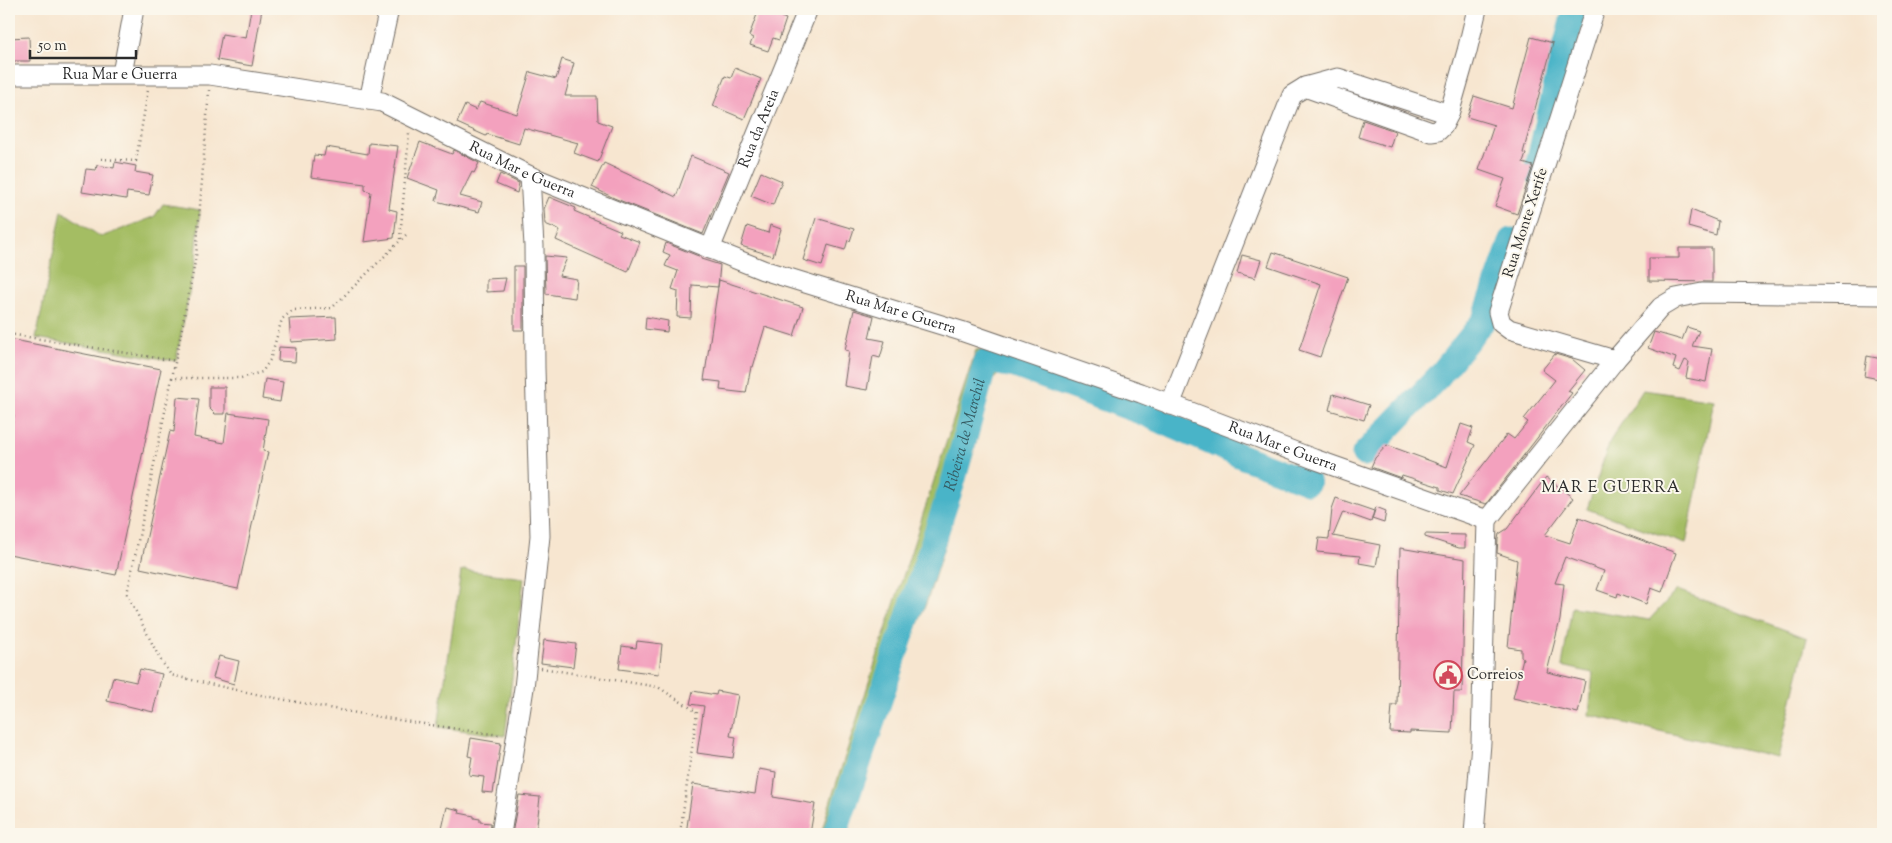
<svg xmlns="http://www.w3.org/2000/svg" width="1892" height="843" font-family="'Sorts Mill Goudy',serif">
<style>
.green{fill:#a4bd63;stroke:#687447}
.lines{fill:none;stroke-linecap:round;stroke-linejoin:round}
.river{stroke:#4ab4c8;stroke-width:25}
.building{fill:#f3a1be}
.minor-casing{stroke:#726c65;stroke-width:21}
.path{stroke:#726c65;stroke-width:2.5;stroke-dasharray:1 4;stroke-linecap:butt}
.minor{stroke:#fff;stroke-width:19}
.labels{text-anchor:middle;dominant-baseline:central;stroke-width:4;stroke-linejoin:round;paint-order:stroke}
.street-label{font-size:15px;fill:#2b2b2b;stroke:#fbf7ec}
.poi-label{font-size:15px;fill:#2b2b2b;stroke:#fbf7ec;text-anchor:start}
.water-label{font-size:16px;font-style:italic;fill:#365b62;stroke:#fbf7ec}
.neighbourhood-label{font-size:16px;letter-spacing:1px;fill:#2b2b2b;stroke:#fbf7ec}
</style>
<rect width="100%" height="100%" fill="#fbf7ec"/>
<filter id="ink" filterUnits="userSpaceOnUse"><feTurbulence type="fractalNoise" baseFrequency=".02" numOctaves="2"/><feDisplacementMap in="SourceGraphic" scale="10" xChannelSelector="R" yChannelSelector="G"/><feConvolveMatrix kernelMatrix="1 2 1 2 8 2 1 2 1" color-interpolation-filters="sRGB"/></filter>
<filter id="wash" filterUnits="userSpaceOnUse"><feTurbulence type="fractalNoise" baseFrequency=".0096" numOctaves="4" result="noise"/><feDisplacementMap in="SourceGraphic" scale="20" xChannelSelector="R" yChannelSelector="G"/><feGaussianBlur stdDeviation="1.12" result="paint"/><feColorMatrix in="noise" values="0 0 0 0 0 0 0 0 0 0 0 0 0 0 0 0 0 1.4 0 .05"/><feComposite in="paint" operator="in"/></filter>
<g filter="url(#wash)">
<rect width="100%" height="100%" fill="#f7e6d0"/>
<!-- green -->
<path class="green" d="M163,204L200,210L196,257L176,361L36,338L62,211L101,237L154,217Z
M987,349L1004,353L1000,372L991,382L974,451L928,598L878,729L845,834H821L831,800L976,350Z
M1643,390L1714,400L1686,544L1587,509L1610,441Z
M464,570L524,578L505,736L438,727L461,571Z
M1677,590L1807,638L1778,758L1589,715L1593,673L1562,666L1572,607L1649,620Z"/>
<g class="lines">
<!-- river -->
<g class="river">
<path d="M1536,172L1559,71L1575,9"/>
<path d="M1364,454L1439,376L1484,320L1512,240"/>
<path id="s1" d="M835,834L953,482L986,361L1015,366L1143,413L1241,456L1308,482"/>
</g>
</g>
<g id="blocks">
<!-- building -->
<path class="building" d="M251,9H262L252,66L217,60L222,34L246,38Z
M759,9H785L781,17L786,19L779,40L773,38L768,51L750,45L753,38L749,36Z
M29,37L30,61H9V38Z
M1531,37L1553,43L1523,153L1526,154L1523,163L1533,166L1517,214L1495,206L1505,179L1479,170L1494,125L1467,117L1474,96L1512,108Z
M562,59L574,63L565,96H597L598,121L612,126L598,162L574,153L578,143L524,128L519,144L487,134L486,136L457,123L465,105L476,110L480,102L517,114L530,72L556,79Z
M735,68L761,79L744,119L713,106L725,76L731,78Z
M1363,120L1395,131L1390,147L1358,137Z
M420,142L452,154L454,150L479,163L474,173L472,172L460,196L482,202L479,212L436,201L439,190L407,178Z
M369,143L398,146L389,209L397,211L394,238L364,242L371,192L365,190V184L311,177L314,155L324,156L326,147L368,154Z
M691,156L729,172L703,234L614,198L592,187L604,163L676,197Z
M115,162L136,166L135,172L153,175L149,195L127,192L126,199L82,192L86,169L96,170L97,165L114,168Z
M761,172L782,181L773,205L751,196Z
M500,174L519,183L517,193L496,184Z
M549,197L576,208L574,211L621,231L619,234L640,242L628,272L556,240L560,230L545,224L544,209Z
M1691,210L1718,221L1716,235L1688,227Z
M816,218L854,229L850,241L848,240L845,250L828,245L822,266L803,260Z
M770,225L781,229L773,256L741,246L747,226L768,233Z
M666,243L701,257V259L720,265L718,287L692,285L691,318L677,317L678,291L672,289L678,271L665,266L670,255L663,252Z
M1679,248H1712V282L1649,281V258H1679Z
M1273,252L1348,277L1320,357L1299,350L1321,284L1268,266Z
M1242,255L1261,260L1255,278L1237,273Z
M545,256L567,258L559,276L577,279L575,298L546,294Z
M514,266H523V330H514Z
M506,278L503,291L486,292V279Z
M719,280L803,307L794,336L765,327L753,367H751L746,393L720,390L721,382L704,380Z
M854,310L874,316L869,338L885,341L880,358L873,356L867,390L844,386L849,351L845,350Z
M336,317L337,339L291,342L289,319Z
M646,317L668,321L667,332L645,329Z
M1687,327L1699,331L1692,346L1712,349L1706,382L1686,378L1689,362L1685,360L1680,371L1673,368L1676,358L1648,348L1654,332L1682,340Z
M9,339L161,369L116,575L9,554V444L14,415L9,413Z
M279,347L296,348L295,362L278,361Z
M1555,354L1572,359L1585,370L1568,391L1572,393L1486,504L1459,496L1507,434L1514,439L1528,422L1524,419L1555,380L1542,370Z
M1867,356L1882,359L1879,379L1864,376Z
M265,379L283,382L280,402L262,399Z
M209,387H225V414H215L209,408Z
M1333,394L1369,405L1364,420L1329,410Z
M177,397L199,399L194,437L224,443L228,413L268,419L263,451L268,452L238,589L140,568L170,431L174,432Z
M1461,424L1473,428L1468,442L1475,445L1453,494L1440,490V487L1402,475L1401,478L1371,467L1375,458L1387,445L1447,467Z
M1546,477L1573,498L1545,535L1570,543L1579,517L1676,553L1662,592L1651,588L1646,604L1618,593L1617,597L1597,590L1604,571L1565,557L1555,583L1564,584L1560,620L1547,672L1585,681L1578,713L1513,698L1523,658L1521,657V649L1508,647L1517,560L1497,553L1498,539L1499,534L1507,529Z
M1336,498L1374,511L1371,522L1343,512L1333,536L1380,545L1376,566L1359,563L1360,556L1317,552L1319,538L1329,539L1332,509Z
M1376,507L1386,511L1384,523L1372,519Z
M1425,534L1465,535V548H1459L1425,537Z
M1400,548L1465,559L1462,692H1454L1452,733L1410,731V733L1390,732L1392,705H1397Z
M544,640L576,644L573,667L541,663Z
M637,641L662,644L659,674L619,669L622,646L636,648Z
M219,656L239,661L234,684L213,678Z
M140,669L162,674L153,712L107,701L113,677L136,682Z
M693,691L716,695L717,691L738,695L730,736L736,737L733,758L697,753L704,706L690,704Z
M471,738L501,743L493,793L482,792L484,777L469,775L472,757L468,756Z
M759,769L776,772L773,797L815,804L810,834H686L693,784L755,794Z
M519,795L540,797L536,834H512Z
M447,807L460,810L459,813L474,816V818L480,819V822L491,823L490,834H460L461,833L442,829Z"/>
</g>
</g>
<g filter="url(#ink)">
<use href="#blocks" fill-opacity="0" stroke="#726c65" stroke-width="1"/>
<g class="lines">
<defs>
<g id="minor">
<path d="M1595,9L1498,312L1501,323L1509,329L1615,360"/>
<path d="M122,74L134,9"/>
<path id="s2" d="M9,75H210L382,102L530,176L763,270L961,331L1141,393L1314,459L1487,520"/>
<path d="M1305,87L1431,132L1438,131L1443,126L1449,114L1467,51L1477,9"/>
<path d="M369,100L389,9"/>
<path id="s3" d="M710,249L808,9"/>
<path d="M1170,405L1292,95L1305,87L1338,78L1449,114"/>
<path d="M1487,520L1615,360L1661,307L1676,298L1702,293L1883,295"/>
<path d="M501,834L524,688L540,536L535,368L534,246L530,176"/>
<path d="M1474,834L1481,743L1487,520"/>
</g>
</defs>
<!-- minor casing -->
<use href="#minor" class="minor-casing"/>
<!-- path -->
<path class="path" d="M101,159L136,161L148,90
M406,235L332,308L293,310L282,319L270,360L262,372L241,378H172L127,594L160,659L171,675C279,701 390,720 500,735
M400,239L409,133
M9,334L176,361
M172,378L196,257L209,90
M541,668L658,687L697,712L680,834"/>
<!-- minor -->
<use href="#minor" class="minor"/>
</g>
</g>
<!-- icons -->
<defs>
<symbol id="civic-ring" viewBox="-11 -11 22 22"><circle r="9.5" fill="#fbf7ec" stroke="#d1495b" stroke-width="1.5"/><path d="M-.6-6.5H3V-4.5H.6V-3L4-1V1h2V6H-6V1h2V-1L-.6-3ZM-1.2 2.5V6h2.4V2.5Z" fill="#d1495b"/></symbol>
</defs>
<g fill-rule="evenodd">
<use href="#civic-ring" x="1432" y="659" width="32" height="32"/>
</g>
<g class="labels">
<!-- street labels -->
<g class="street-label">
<text stroke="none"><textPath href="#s2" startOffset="111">Rua Mar e Guerra</textPath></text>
<text stroke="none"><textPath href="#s3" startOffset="130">Rua da Areia</textPath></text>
<text stroke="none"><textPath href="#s2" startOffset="531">Rua Mar e Guerra</textPath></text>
<text transform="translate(1526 223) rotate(-72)">Rua Monte Xerife</text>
<text stroke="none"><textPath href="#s2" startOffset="936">Rua Mar e Guerra</textPath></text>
<text stroke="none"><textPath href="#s2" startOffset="1341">Rua Mar e Guerra</textPath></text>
</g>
<!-- poi labels -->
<g class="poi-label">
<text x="1467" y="675">Correios</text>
</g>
<!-- water labels -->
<g class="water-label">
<text stroke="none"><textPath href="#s1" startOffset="420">Ribeira de Marchil</textPath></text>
</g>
<!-- neighbourhood labels -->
<g class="neighbourhood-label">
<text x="1611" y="488">MAR E GUERRA</text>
</g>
</g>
<!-- margin -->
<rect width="1892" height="843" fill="none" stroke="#fbf7ec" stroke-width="30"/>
<!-- scale -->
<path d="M30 50v8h106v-8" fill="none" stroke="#2b2b2b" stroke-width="2.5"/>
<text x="38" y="50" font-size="15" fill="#2b2b2b" stroke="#fbf7ec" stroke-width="4" paint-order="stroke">50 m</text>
</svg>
